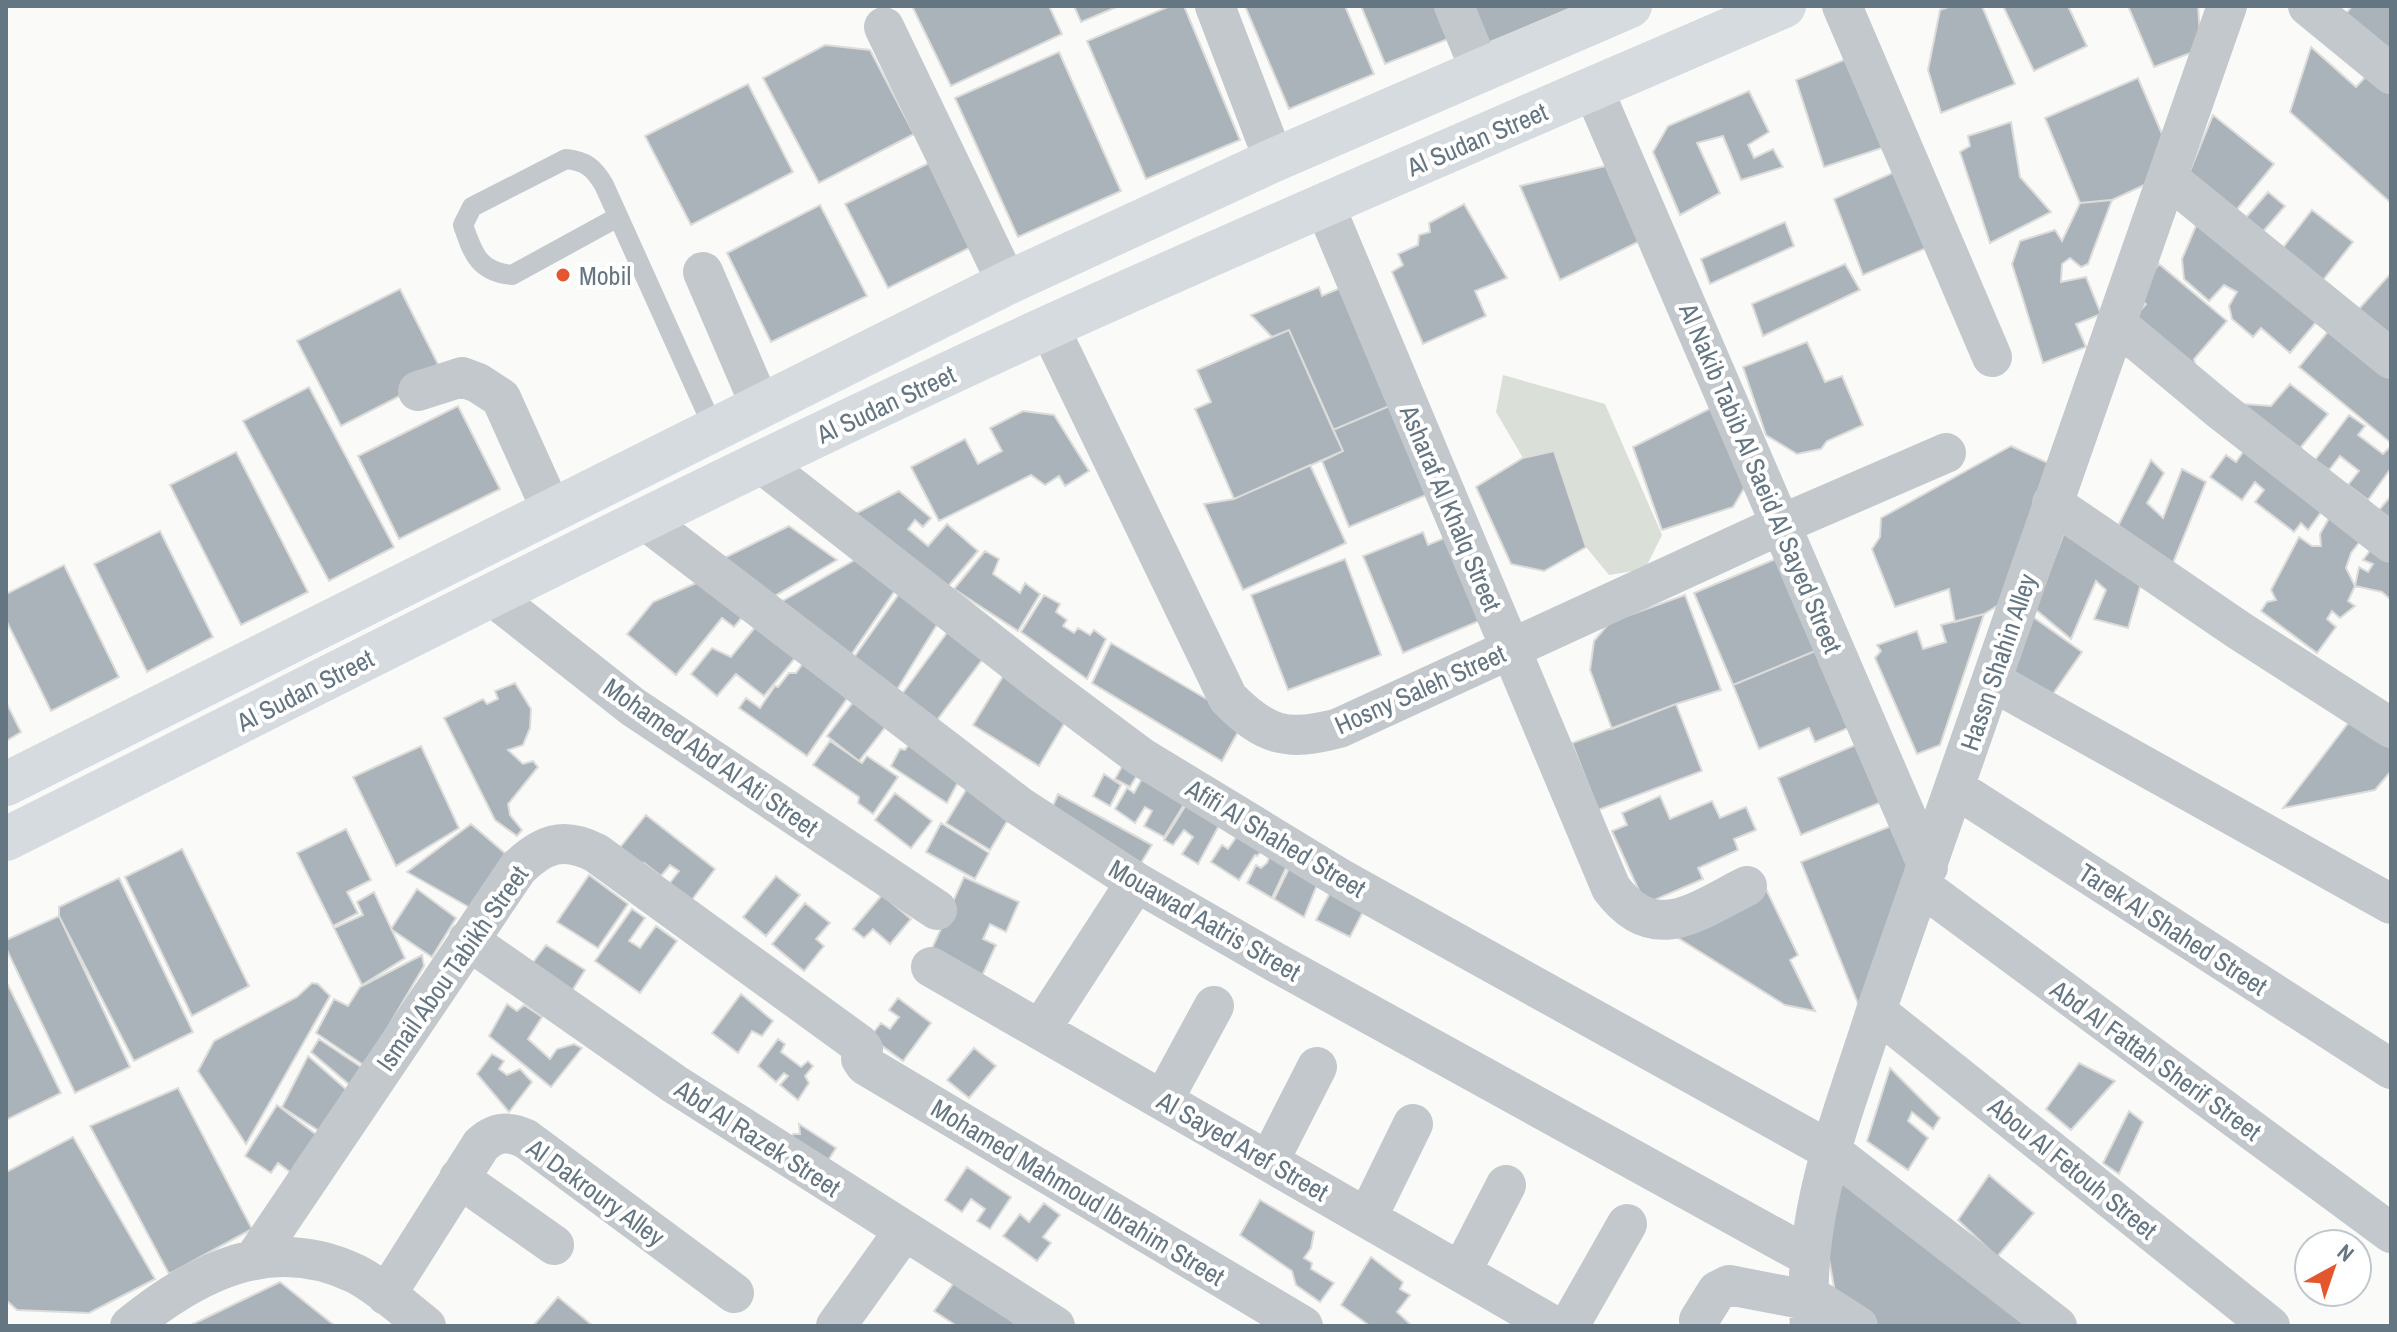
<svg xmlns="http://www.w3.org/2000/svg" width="2397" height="1332" font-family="'Archivo Narrow',sans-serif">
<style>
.green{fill:#dadfd7}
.building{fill:#aab3b9;stroke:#dcdcda;stroke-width:2}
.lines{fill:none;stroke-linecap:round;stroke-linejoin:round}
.service{stroke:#c3c8cc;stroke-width:20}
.minor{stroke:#c3c8cc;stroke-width:40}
.primary{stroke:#d6dbdf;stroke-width:44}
.poi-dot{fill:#e4572e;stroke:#fff;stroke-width:3}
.labels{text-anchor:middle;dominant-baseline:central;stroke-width:8;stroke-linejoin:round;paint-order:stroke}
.street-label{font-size:26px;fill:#657683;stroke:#fff}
.poi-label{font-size:26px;fill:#657683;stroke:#fff;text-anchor:start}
</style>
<rect width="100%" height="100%" fill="#fafaf8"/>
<!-- green -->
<path class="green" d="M1503,375L1605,404L1662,535L1645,569L1609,575L1586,547L1554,451L1523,458L1496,412Z"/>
<!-- building -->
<path class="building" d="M912,6H1049L1062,34L951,86Z
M1074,6H1119L1081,22Z
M1170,6H1184L1240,140L1146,179L1087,41Z
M1245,6H1345L1374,74L1289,109Z
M1361,6H1440L1453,37L1385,64Z
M1472,6H1576L1488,43Z
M1951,6H1982L2015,84L1941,113L1928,70L1940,10Z
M2003,6H2068L2087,46L2034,71Z
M2128,6H2198L2201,49L2154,67Z
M2352,6H2391V50L2342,19Z
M825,45L870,50L914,134L819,183L763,78Z
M2311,47L2356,87L2371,71L2391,90V203L2290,112Z
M1059,52L1121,191L1018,237L955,98Z
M1858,54L1897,143L1824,167L1796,80Z
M2138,78L2168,148L2155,180L2112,200L2080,203L2045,118Z
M748,84L793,172L691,225L645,136Z
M1749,91L1769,132L1748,145L1754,158L1773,149L1783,167L1741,180L1723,136L1697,143L1720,193L1680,215L1653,152L1668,126Z
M2213,115L2274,164L2229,219L2185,183Z
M2011,122L2020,177L2051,212L1990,243L1960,152L1970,146L1968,136Z
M931,162L973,246L888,288L845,204Z
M1610,165L1640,241L1560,280L1520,186Z
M1908,166L1938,243L1863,275L1834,199Z
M2268,192L2285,206L2254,242L2237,228Z
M2112,200L2088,264L2081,267L2070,258L2062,264L2061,282L2086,277L2101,314L2076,324L2086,347L2043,363L2012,264L2020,241L2055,230L2062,241L2080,203Z
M1464,204L1507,278L1475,291L1486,316L1423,344L1392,272L1403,265L1398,254L1418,245L1419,235L1430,232L1429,223Z
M820,205L867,296L771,342L727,253Z
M2312,210L2353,242L2316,289L2275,258Z
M2198,221L2317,321L2290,353L2261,328L2253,337L2232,319L2229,306L2237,292L2224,285L2209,301L2184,279L2182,259Z
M1785,222L1794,246L1710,284L1701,259Z
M1845,264L1860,290L1763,336L1752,304Z
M2159,264L2227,321L2194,359L2197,376L2132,320L2146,304L2134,294Z
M2391,273V339L2358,310Z
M1354,282L1394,404L1333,430L1289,330L1272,337L1251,315L1319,287L1322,296Z
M400,289L443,374L341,426L297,341Z
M2335,323L2391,369V443L2299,367Z
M1289,330L1343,451L1234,499L1195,409L1211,402L1197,370Z
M1807,342L1825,382L1842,376L1863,425L1827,441L1821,449L1797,454L1766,435L1743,367Z
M2290,384L2328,414L2301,447L2312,471L2229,403L2271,406Z
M309,387L394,547L329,581L243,421Z
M1725,401L1755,470L1733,507L1662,530L1633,447Z
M1394,404L1438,490L1349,527L1322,461L1343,451L1333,430Z
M458,406L500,489L399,539L358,456Z
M1023,411L1054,415L1089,471L1065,486L1059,476L1045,485L1031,475L939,521L911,467L965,439L978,464L1002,451L990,428Z
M2349,415L2365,426L2358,435L2383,454L2391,446V468L2368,500L2348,485L2359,471L2340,456L2329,470L2315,460Z
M2011,446L2050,464L2005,601L1984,614L1955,622L1949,589L1895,607L1872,549L1880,537L1881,518Z
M2246,448L2330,500L2308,530L2301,523L2294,532L2255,502L2264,490L2255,482L2242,500L2210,477L2226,455L2236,462Z
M1554,451L1586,547L1544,571L1511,564L1476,487L1523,458Z
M236,452L308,592L241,625L170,485Z
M2151,460L2164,473L2147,503L2163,518L2182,469L2206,482L2173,563L2118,526Z
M1310,465L1346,543L1243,590L1204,504L1234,499Z
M899,491L931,518L923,527L915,520L908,529L928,546L947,524L978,551L945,590L855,514Z
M2391,496V520L2379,510Z
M2332,513L2365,535L2351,553L2346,568L2355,586L2348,601L2355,606L2340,618L2332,611L2327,619L2336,627L2317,653L2261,611L2267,602L2276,600L2271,590L2299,537L2312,546H2321L2320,534Z
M789,526L837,560L759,605L708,566Z
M160,531L213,637L147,672L94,564Z
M1423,532L1428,545L1454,534L1479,621L1403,653L1363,556Z
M2064,533L2142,580L2128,628L2094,619L2106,590L2096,581L2071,639L2035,609Z
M2380,537L2391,548V600L2382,592L2355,586L2359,567L2368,572L2373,564L2363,560Z
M985,551L999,559L993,574L1020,593L1025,583L1040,594L1018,631L954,589Z
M1785,555L1820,649L1733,685L1694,593Z
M862,556L900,583L851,655L779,603Z
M1345,559L1381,655L1288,690L1251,595Z
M64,565L119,677L51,711L6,620V594Z
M703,580L744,615L734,627L722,618L676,675L627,634L653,602Z
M904,587L943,615L896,691L852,660Z
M1044,595L1060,604L1056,612L1067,620L1063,626L1074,633L1078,628L1090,635L1094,630L1106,639L1087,679L1021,632Z
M1685,595L1721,690L1676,704L1612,729L1590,670L1594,641L1610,622Z
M1984,614L1940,745L1917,754L1875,658L1881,651L1877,645L1917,631L1923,649L1946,642L1941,625Z
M2033,617L2082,652L2048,701L2005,670Z
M761,620L800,652L764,696L736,674L717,696L691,674L712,648L731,657Z
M952,626L988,652L937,720L902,694Z
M1111,643L1244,721L1222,761L1092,683Z
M1820,649L1853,726L1815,742L1809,728L1759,749L1733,685Z
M809,655L855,687L807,756L739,708L746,698L760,708L775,686L778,687L789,673H796Z
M1010,665L1071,712L1039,766L973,725Z
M515,683L531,709L530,728L523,745L508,750L523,764L533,761L538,767L508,804L510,815L522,830L517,836L495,820L444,718L483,699L487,704L498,699L495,691Z
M858,696L890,721L859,761L827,736Z
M6,702L21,732L6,741Z
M1676,704L1702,771L1598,810L1572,743Z
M2356,713L2391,736V771L2375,790L2283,808Z
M916,734L965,769L947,803L891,766L900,749L905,750Z
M830,741L862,763L867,756L898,777L873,814L858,803L859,797L813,765Z
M1860,743L1884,801L1801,835L1778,778Z
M421,746L459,828L396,866L353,777Z
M1125,761L1145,762L1130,787L1115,779Z
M1149,766L1193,790L1164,837L1144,826L1152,811L1145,807L1135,823L1115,809L1127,788L1134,793Z
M1104,774L1121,785L1110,806L1093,796Z
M972,780L1016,806L990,850L946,823Z
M1194,792L1227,811L1198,864L1182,854L1193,837L1184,830L1173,845L1164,840Z
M895,793L932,821L911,848L875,820Z
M1058,794L1152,845L1133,876L1047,820Z
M1660,796L1670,819L1712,801L1720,818L1746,807L1756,830L1734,839L1738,850L1698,868L1703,879L1645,904L1612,831L1627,825L1622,813Z
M646,815L715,869L685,909L663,892L679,871L670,865L661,876L644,863L637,872L614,855Z
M1901,822L1914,855L1859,1006L1801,862Z
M941,823L989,853L975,879L926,852Z
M471,824L507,855L474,910L407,872Z
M346,829L371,880L347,892L358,913L333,926L297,853Z
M1240,832L1293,853L1272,898L1247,883L1256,865L1261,868L1267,863L1269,858L1261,852L1257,856L1255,855L1239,880L1211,862L1222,845L1228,849Z
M182,849L249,986L192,1016L125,877Z
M1296,854L1323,870L1304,917L1274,899Z
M589,875L628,904L598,948L557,922Z
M776,876L800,895L766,936L743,917Z
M964,877L1019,902L1006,932L990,924L983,939L996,945L982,976L930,953Z
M119,878L193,1032L134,1061L59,916V907Z
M1336,881L1370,898L1350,937L1316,920Z
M1763,883L1798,955L1790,960L1815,1011L1785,1005L1667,931Z
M417,889L456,918L432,957L391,929Z
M374,892L405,958L362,985L334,928L363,915L357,902Z
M882,895L911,919L890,944L873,929L864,938L853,929Z
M805,903L830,923L816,939L824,946L804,971L772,944Z
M632,909L645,918L629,941L640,948L656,926L677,941L640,993L595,961Z
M59,916L130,1067L75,1093L6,948V940Z
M546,945L585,970L554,1020L528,969Z
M422,955L424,966L365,1066L316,1033L334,999L348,1006L360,987Z
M6,981L61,1093L6,1120Z
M312,983L318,984L330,996L246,1144L198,1071L214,1041L297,997Z
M741,994L773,1021L762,1036L752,1031L738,1053L712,1033Z
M898,998L931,1023L903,1061L870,1037L881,1023L890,1029L899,1017L889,1010Z
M507,1004L517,1011L524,1005L542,1017L528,1039L550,1059L557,1049L574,1044L582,1048L551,1087L489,1036Z
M319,1039L364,1069L351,1086L311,1052Z
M778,1039L785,1044L781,1052L801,1067L808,1061L813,1066L805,1076L809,1083L798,1100L780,1085L788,1076L784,1073L776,1082L758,1066Z
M974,1048L996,1066L969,1098L947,1080Z
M492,1054L504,1061L499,1069L507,1075L520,1069L532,1082L509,1112L477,1074Z
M308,1056L349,1092L327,1136L282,1107Z
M2079,1063L2115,1081L2071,1130L2046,1109Z
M1890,1068L1940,1118L1933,1129L1912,1112L1908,1121L1928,1138L1908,1170L1867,1141Z
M178,1088L252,1229L169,1274L90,1126Z
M277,1105L322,1139L298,1178L278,1163L271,1173L245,1156Z
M2129,1111L2143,1122L2119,1174L2103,1163Z
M799,1124L836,1148L827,1162L787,1147L793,1134H800Z
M73,1137L155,1279L89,1313L17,1310L6,1300V1172Z
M1835,1165L2040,1326H1870L1836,1298L1821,1214Z
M967,1167L1011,1197L990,1229L977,1221L985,1209L971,1199L962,1212L945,1200Z
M1989,1175L2034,1213L1997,1257L1958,1220Z
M1260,1200L1314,1232L1311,1248L1304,1258L1312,1263L1311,1269L1334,1283L1320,1302L1296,1285L1292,1271L1240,1235Z
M1044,1203L1060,1215L1043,1237L1051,1243L1037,1261L1003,1236L1020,1214L1029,1222Z
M1371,1257L1403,1282L1400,1289L1410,1295L1397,1312L1412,1326H1370L1341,1305Z
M958,1277L1018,1326H957L934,1311Z
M280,1282L335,1326H189Z
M558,1297L593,1326H533Z"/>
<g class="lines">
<!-- service -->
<path class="service" d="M618,217L512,275C479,272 473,254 463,225L472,207L566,159C586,161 594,168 604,185L714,429"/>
<!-- minor -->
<path class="minor" d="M1215,6L1274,160
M1454,6L1481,72
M1842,6L1992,357
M2308,6L2391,74
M884,27L1007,283
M1593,89L1928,867
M2168,178L2391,359
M1324,204L1611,888C1654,946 1695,912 1747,886
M703,272L761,407
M2117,324L2219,409L2391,543
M1049,327L1228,698C1265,736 1287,742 1339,728L1782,524L1946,453
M418,391L462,377L478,383L501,398L551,509
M761,463L1042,683L1141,757L1343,880L1831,1151L2057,1326
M2052,503L2240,631L2391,728
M645,520L1019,806L1136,882L1275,962L1808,1256
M492,596L633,707L937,910
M1992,681L2391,904
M1955,788L2391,1069
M1921,886L2391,1233
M468,940L673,1083L1055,1326
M931,967L1554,1326
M1876,1011L2270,1326
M1040,1030L1136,882
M1163,1100L1214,1006
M1269,1161L1317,1067
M459,1178L554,1245
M1367,1218L1413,1124
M255,1258L518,868C543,844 563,836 596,853L859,1044L863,1049L861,1059L865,1065L1303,1326
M1461,1272L1506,1185
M386,1295L481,1145C495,1132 508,1130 526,1139L734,1293
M1699,1320L1717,1291L1729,1285L1822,1303L1858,1326
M130,1326C196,1272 272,1233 356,1274C381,1287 404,1309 426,1326
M836,1326L904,1231
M1569,1326L1627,1224
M1810,1326C1800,1214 1843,1116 1876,1011L2227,6"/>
<!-- primary -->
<path class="primary" d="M6,784L1007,283L1274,160L1630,6
M6,839C353,666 698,487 1051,326C1294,216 1539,112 1784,6"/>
</g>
<!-- markers -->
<circle class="poi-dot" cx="563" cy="275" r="8"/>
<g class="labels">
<!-- street labels -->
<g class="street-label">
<text transform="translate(1477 139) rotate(-23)">Al Sudan Street</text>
<text transform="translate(886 404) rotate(-25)">Al Sudan Street</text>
<text transform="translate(1761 478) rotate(67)">Al Nakib Tabib Al Saeid Al Sayed Street</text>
<text transform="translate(1451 508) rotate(67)">Asharaf Al Khalq Street</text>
<text transform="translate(1998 662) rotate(-71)">Hassn Shahin Alley</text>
<text transform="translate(1420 689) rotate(-24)">Hosny Saleh Street</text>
<text transform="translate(305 690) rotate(-27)">Al Sudan Street</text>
<text transform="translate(711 757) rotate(35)">Mohamed Abd Al Ati Street</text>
<text transform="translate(1276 838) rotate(31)">Afifi Al Shahed Street</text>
<text transform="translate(1205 920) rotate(30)">Mouawad Aatris Street</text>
<text transform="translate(2173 929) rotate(33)">Tarek Al Shahed Street</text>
<text transform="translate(452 968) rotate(-55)">Ismail Abou Tabikh Street</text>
<text transform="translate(2156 1060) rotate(36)">Abd Al Fattah Sherif Street</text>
<text transform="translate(758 1138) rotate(33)">Abd Al Razek Street</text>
<text transform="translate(1243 1146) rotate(30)">Al Sayed Aref Street</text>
<text transform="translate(2073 1168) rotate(39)">Abou Al Fetouh Street</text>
<text transform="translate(596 1192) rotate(36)">Al Dakroury Alley</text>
<text transform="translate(1078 1192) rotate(31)">Mohamed Mahmoud Ibrahim Street</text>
</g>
<!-- poi labels -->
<g class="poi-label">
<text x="579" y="275">Mobil</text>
</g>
</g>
<!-- border -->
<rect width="2397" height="1332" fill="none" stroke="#657683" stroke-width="16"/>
<!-- north arrow -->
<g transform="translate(2333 1268) rotate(40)"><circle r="38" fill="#ffffff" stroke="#c1c8cd" stroke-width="2"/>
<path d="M0-6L14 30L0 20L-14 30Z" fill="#e4572e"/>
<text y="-12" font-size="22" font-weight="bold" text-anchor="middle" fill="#657683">N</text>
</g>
</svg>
